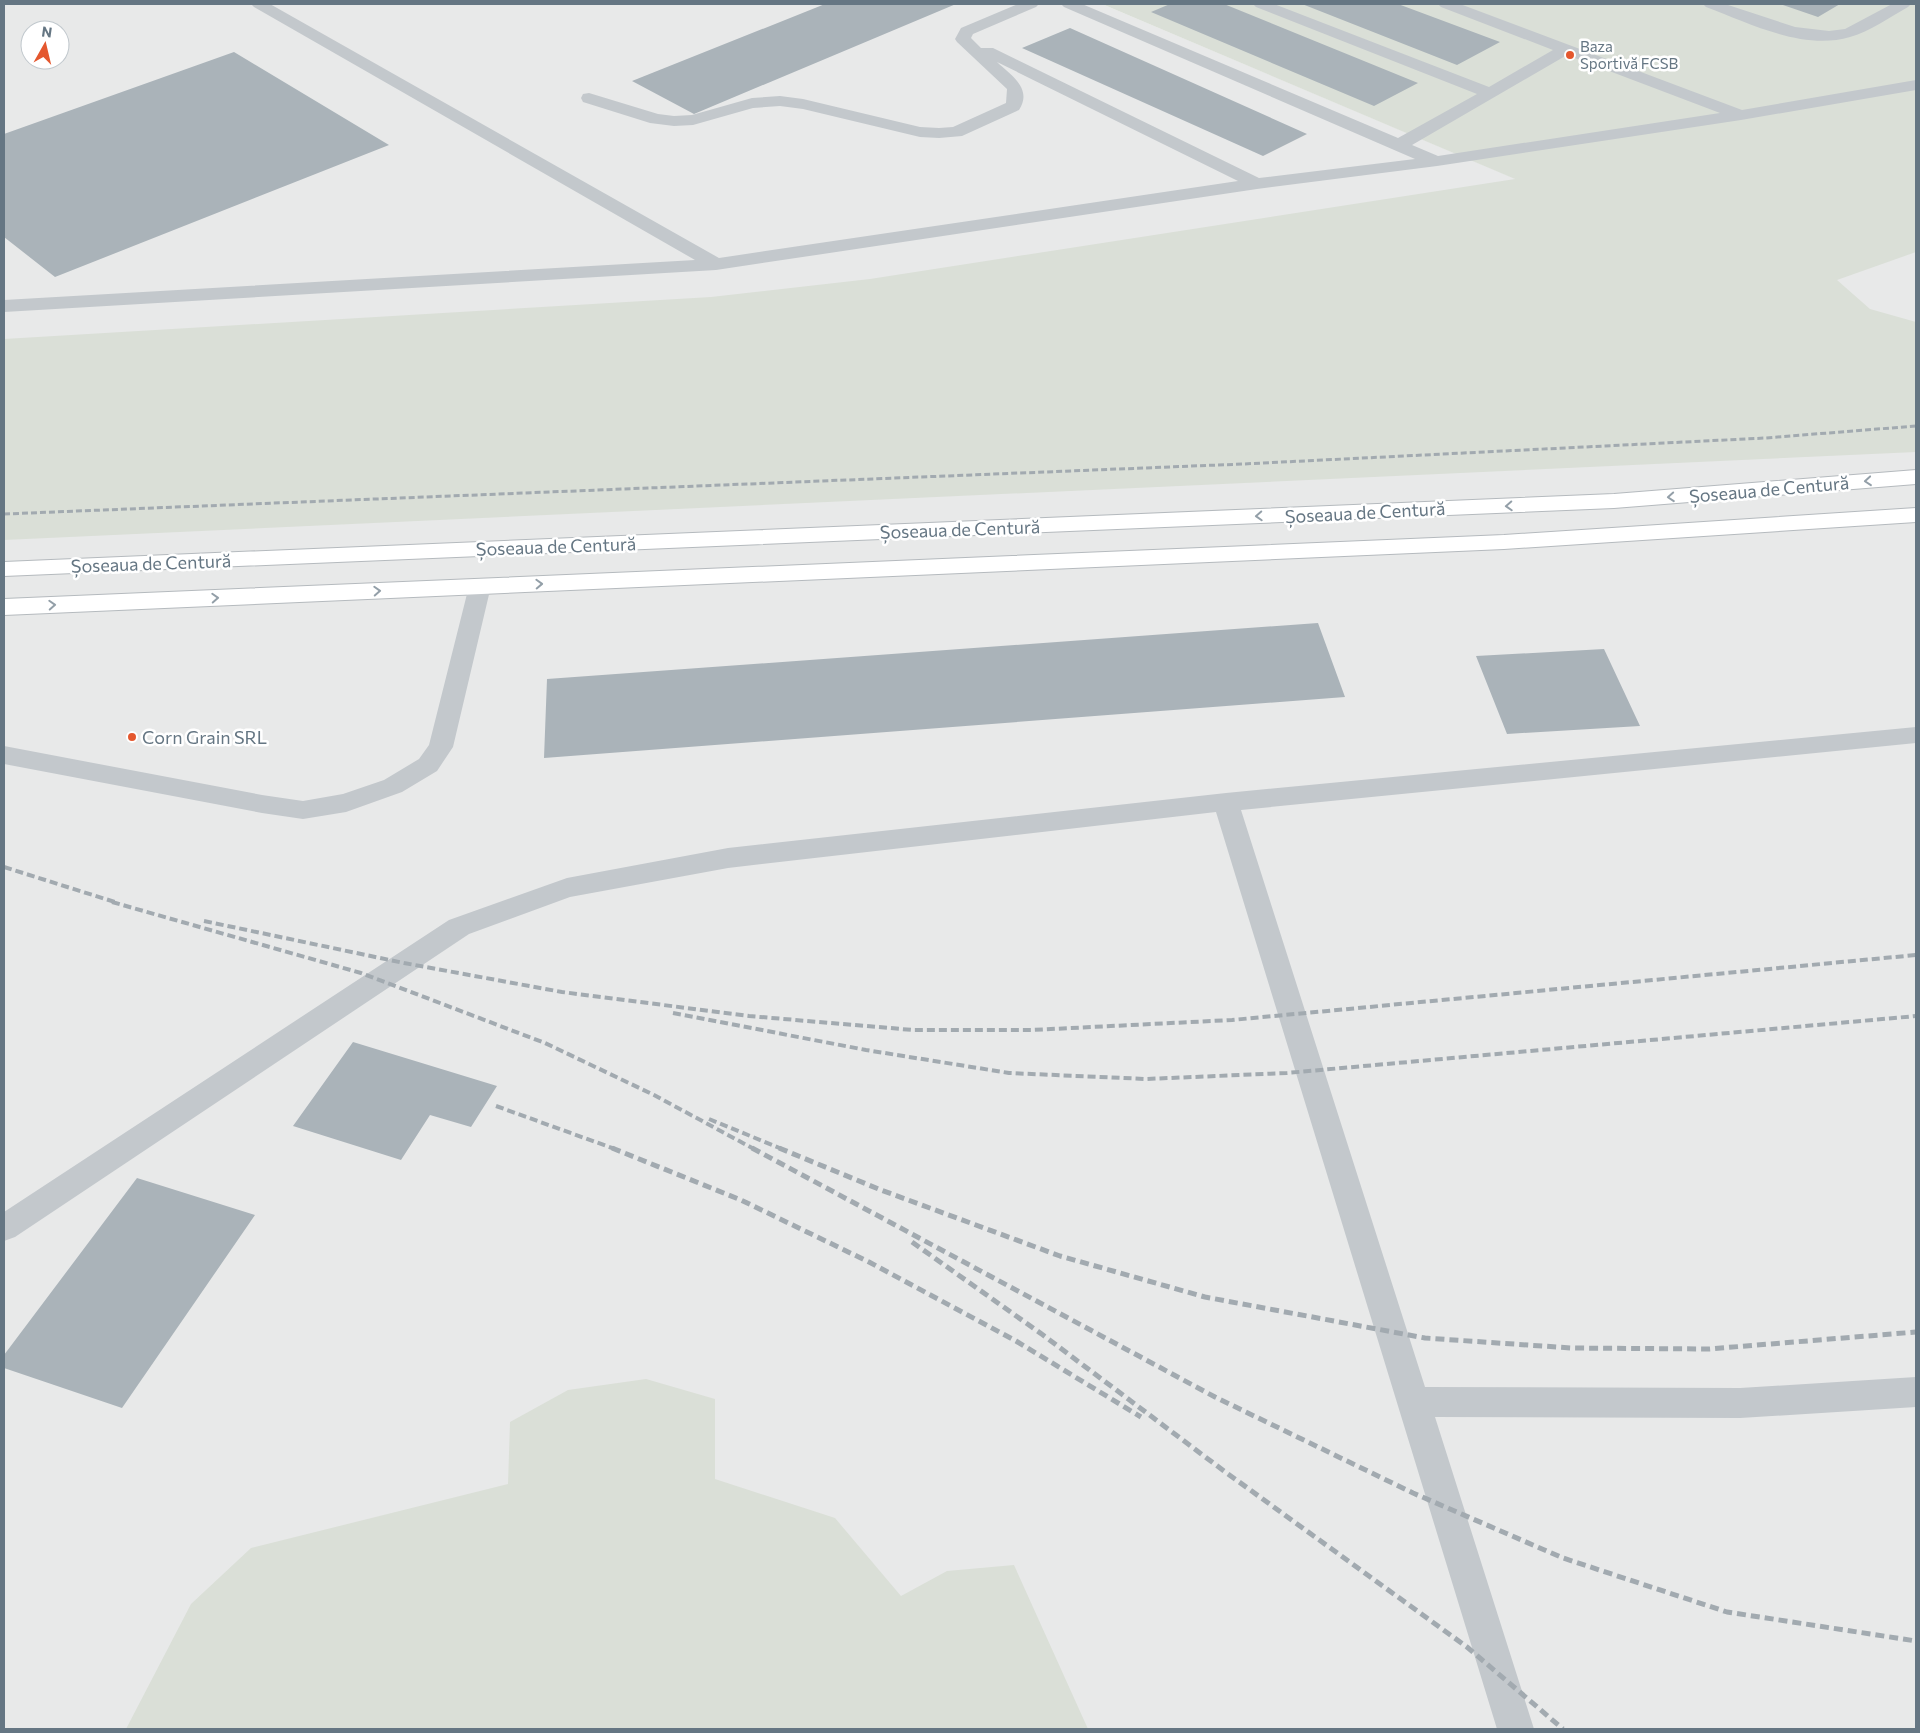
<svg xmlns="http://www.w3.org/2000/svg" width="1920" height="1733" font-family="Commissioner,sans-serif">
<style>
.built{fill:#e8e9e9;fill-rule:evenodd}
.green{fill:#dadfd7}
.building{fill:#aab3b9}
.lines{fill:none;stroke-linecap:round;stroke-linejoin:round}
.primary-casing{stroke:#b5babe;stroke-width:2}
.service{fill:#c3c8cc;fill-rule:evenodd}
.primary{fill:#fff;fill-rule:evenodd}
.rail-far2{stroke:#a2aab0;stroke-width:3;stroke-dasharray:6 3;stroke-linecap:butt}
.rail-far1{stroke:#a2aab0;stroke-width:4;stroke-dasharray:8 4;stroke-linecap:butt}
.rail{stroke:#a2aab0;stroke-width:5;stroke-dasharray:9 5;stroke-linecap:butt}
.oneway{stroke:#939fa8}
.poi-dot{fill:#e4572e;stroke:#fff;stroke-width:2}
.labels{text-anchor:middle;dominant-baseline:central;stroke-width:5;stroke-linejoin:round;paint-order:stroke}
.far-poi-label{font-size:15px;fill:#657683;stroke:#fff;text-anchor:start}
.street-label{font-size:18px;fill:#657683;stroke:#fff}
.poi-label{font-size:18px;fill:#657683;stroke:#fff;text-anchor:start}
</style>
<rect width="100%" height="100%" fill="#fafaf8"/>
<!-- built -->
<path class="built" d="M4,4H1102L1516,179L1916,107V1729H4ZM30,30H60V60H30Z"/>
<!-- green -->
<path class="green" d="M1102,4H1916V252L1837,280L1870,309L1916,322V452L4,540V339L711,297L870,279L1515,179Z
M646,1379L715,1399V1479L835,1518L901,1596L947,1571L1014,1565L1088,1729H126L191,1604L251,1548L508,1484L510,1422L568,1390Z"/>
<!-- building -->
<path class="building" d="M825,4H956L694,114L632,81Z
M1170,4H1224L1418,83L1374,106L1151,12Z
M1302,4H1398L1500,42L1457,65Z
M1780,4H1840L1818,17Z
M1070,28L1307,134L1263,156L1022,48Z
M234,52L389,145L55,277L4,237V134Z
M1318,623L1345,697L544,758L547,679Z
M1604,649L1640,726L1507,734L1476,656Z
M353,1042L497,1086L471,1127L430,1115L401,1160L293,1126Z
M137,1178L255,1215L122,1408L4,1368V1355Z"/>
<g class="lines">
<defs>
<path id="primary" d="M1916,470V484L1614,508L4,576V562L1614,494Z
M1916,508V522L1504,549L4,615V599L1504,535Z"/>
</defs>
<!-- primary casing -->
<use href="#primary" class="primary-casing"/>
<!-- service -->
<path class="service" d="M251,4H270L719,258L1238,181L997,62C1011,75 1033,89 1019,110L962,136L939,138L920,137L803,109L780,106L753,108L693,125L674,126L650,123L583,102L581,98L583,94L589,93L658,114L674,116L692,115L752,98L780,96L803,99L920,127L939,128L953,127L1006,103L1007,89L957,42L955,39L961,28L1018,4H1039L1036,7L973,34L971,38L981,48H993L1259,178L1415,159L1064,7L1061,4H1082L1398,138L1477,94L1256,7L1253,4H1274L1489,87L1553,50L1441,7L1438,4H1460L1742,110L1916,80V90L1741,120L1437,166L1257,189L716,270L4,312V300L695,260L254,7ZM1567,55L1720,113L1438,156L1412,145Z
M1703,4H1725L1795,27L1829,31L1845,29L1892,4H1911L1908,7C1890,17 1871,31 1850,37C1803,51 1749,23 1706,7Z
M480,579L488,581L491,586L453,747L437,771L402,792L346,812L303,819L262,813L4,764V746L262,795L303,801L343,794L384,780L419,759L429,745L469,586L472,581Z
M1916,727V743L1241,810L1425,1387L1740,1388L1916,1377V1407L1740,1418L1435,1417L1534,1729H1497L1216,812L728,868L570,897L469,934L15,1237L4,1241V1212L449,920L567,878L728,848L1226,793Z"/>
<!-- primary -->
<use href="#primary" class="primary"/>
<!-- rail-far2 -->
<path class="rail-far2" d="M4,514L1243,464L1765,438L1916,426"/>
<!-- rail-far1 -->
<path class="rail-far1" d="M4,867L118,903
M112,902L361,973L545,1043L654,1095L754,1149
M204,921L404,963L562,992L749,1016L913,1030H1032L1232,1020L1916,955
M673,1013L866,1050L1009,1073L1146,1079L1287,1073L1916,1016
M496,1106L615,1149
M709,1119L782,1149"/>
<!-- rail -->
<path class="rail" d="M612,1148L741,1200L869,1262L1016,1341L1141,1417
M752,1148L1215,1397L1413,1493L1563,1558L1727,1612L1916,1641
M779,1148L881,1190L1060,1256L1205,1297L1425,1338L1571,1348L1709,1349L1916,1332
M912,1242L1043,1335L1224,1471L1467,1647L1563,1729"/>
</g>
<!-- one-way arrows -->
<defs><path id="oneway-chevron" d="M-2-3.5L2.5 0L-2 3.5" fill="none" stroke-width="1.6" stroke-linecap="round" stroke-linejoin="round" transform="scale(1.25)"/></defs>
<g class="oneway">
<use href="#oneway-chevron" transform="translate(1868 481) rotate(175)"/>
<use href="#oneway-chevron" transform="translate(1671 497) rotate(176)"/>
<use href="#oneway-chevron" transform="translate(1509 506) rotate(177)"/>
<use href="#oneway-chevron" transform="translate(1259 516) rotate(177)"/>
<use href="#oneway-chevron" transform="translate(539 584) rotate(-2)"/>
<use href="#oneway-chevron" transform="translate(377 591) rotate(-3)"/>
<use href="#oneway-chevron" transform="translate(215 598) rotate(-3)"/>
<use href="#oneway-chevron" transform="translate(52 605) rotate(-3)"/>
</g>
<!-- markers -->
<g class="poi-dot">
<circle cx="1570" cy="55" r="5"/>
<circle cx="132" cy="737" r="5"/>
</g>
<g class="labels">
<!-- far-poi labels -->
<g class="far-poi-label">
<text x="1580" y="46">Baza<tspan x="1580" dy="17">Sportivă FCSB</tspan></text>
</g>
<!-- street labels -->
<g class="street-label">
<text transform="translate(1769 489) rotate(-5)">Șoseaua de Centură</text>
<text transform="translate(1365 512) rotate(-3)">Șoseaua de Centură</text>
<text transform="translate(960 529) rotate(-2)">Șoseaua de Centură</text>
<text transform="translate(556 546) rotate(-2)">Șoseaua de Centură</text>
<text transform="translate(151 563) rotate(-2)">Șoseaua de Centură</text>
</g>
<!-- poi labels -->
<g class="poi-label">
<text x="142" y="737">Corn Grain SRL</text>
</g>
</g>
<!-- border -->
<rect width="1920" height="1733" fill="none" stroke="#657683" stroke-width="10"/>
<!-- north arrow -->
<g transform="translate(45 45) rotate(8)"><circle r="24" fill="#ffffff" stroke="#c1c8cd"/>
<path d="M0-4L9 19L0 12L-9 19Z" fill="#e4572e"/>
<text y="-8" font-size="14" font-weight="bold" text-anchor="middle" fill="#657683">N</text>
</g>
</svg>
